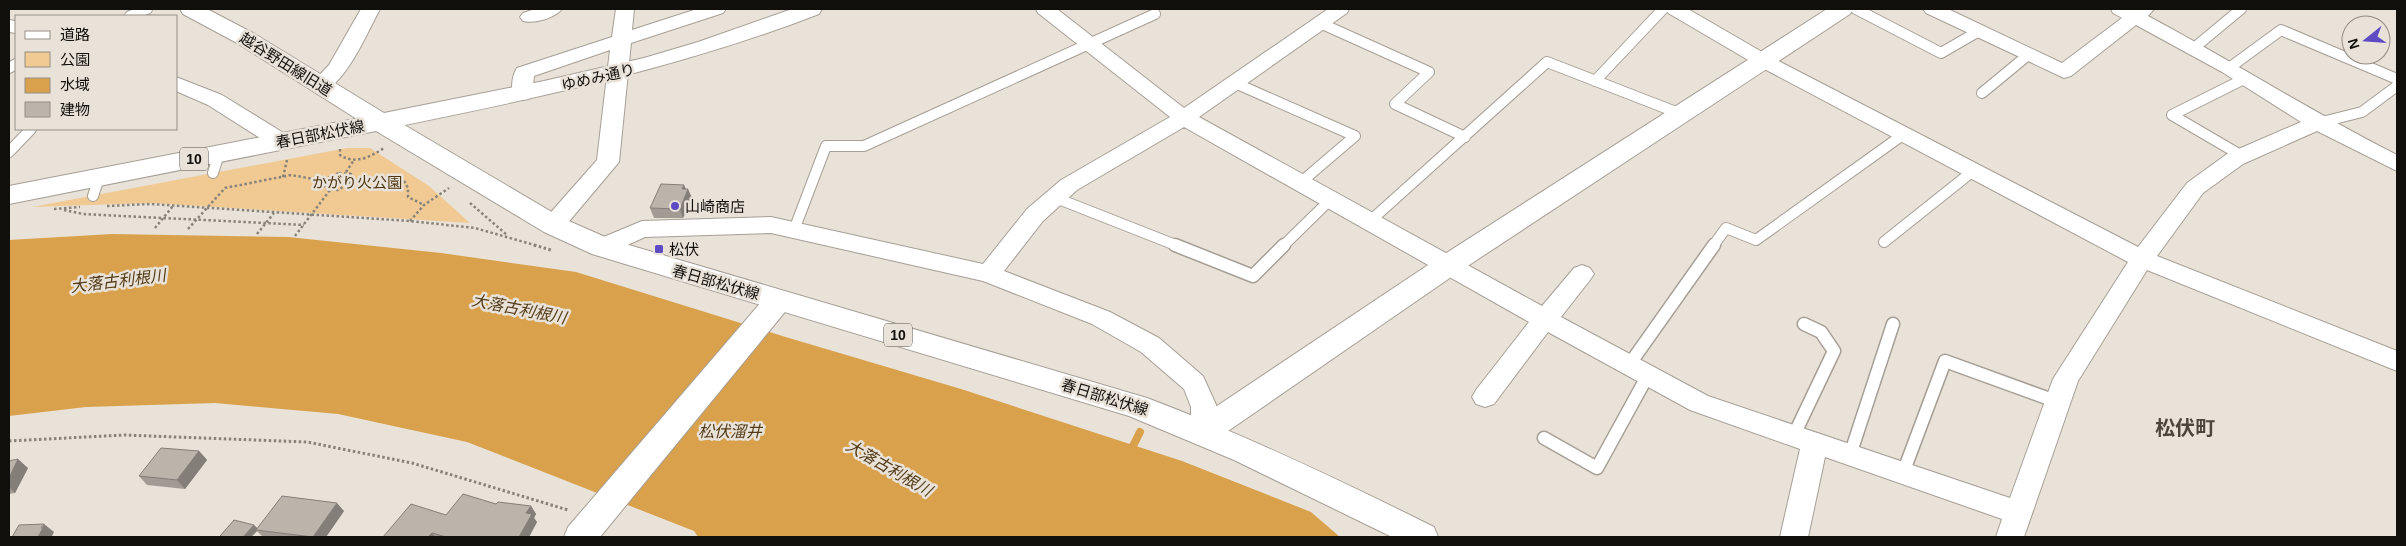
<svg xmlns="http://www.w3.org/2000/svg" width="2406" height="546" font-family="Arial,'Noto Sans JP',sans-serif">
<style>
.green{fill:#f0c993}
.water{fill:#d9a14b}
.lines{fill:none;stroke-linecap:round;stroke-linejoin:round}
.stream{stroke:#d9a14b;stroke-width:8}
.service-far1-casing{stroke:#a69f96;stroke-width:12}
.service-casing{stroke:#a69f96;stroke-width:15}
.minor-casing{stroke:#a69f96;stroke-width:2}
.tertiary-casing{stroke:#a69f96;stroke-width:2}
.primary-casing{stroke:#a69f96;stroke-width:2}
.path-far1{stroke:#87837b;stroke-width:2.5;stroke-dasharray:2.5 2.5;stroke-linecap:butt}
.path{stroke:#87837b;stroke-width:3;stroke-dasharray:2.5 2.5;stroke-linecap:butt}
.service-far1{stroke:#fff;stroke-width:10}
.service{stroke:#fff;stroke-width:12}
.minor{fill:#fff;fill-rule:evenodd}
.tertiary{fill:#fff;fill-rule:evenodd}
.primary{fill:#fff;fill-rule:evenodd}
.wall{fill:#a19b93}
.shaded-wall{fill:#837e78}
.building{fill:#bbb4ab;stroke:#837e78}
.poi-dot{fill:#5e4ac3;stroke:#e9e2d8;stroke-width:2}
.labels{text-anchor:middle;dominant-baseline:central;stroke-width:5;stroke-linejoin:round;paint-order:stroke}
.shield{fill:#e9e2d8;stroke:#524e48;stroke-width:1}
.shield-label{font-size:14px;font-weight:bold;fill:#110f0b}
.street-label{font-size:15px;fill:#110f0b;stroke:#e9e2d8}
.park-label{font-size:15px;fill:#4b340f;stroke:#e9e2d8}
.poi-label{font-size:15px;fill:#110f0b;stroke:#e9e2d8;text-anchor:start}
.water-label{font-size:16px;font-style:italic;fill:#533b17;stroke:#e9e2d8}
.district-label{font-size:20px;font-weight:bold;fill:#4b453d;stroke:#e9e2d8}
</style>
<rect width="100%" height="100%" fill="#e9e2d8"/>
<!-- green -->
<path class="green" d="M347,148H370L429,186L470,223L151,203L32,207Z"/>
<!-- water -->
<path class="water" d="M112,234L288,237L441,253L576,272L789,338L961,389L1182,461L1311,512L1340,537H698L694,531L467,442L338,414L215,403L86,407L9,416V240Z"/>
<g class="lines">
<!-- stream -->
<path class="stream" d="M1130,452L1140,432"/>
<defs>
<path id="service-far1" d="M1856,9L1941,53L1979,31
M130,16L147,9
M1320,23L1429,72L1395,104L1465,137
M2194,48L2241,9
M9,68L16,64
M2229,68L2281,30L2397,79
M1595,81L1663,9
M1235,83L1355,136L1300,183
M1982,93L2028,55
M2318,123L2362,112L2397,86
M9,152L31,129
M2242,156L2172,115L2246,78
M213,173L219,154
M93,196L99,178
M1056,198L1178,246
M1369,222L1547,62L1681,114
M794,230L826,146H864L1155,14
M1884,242L1973,171
M1283,246L1330,200
M1713,246L1726,228L1756,240L1904,134"/>
<path id="service" d="M1175,245L1253,276L1284,245
M1629,365L1714,245
M1794,435L1834,351L1821,332L1804,324
M1544,438L1597,468L1648,375
M1850,455L1893,324
M1903,473L1945,361L2058,402"/>
<path id="minor" d="M361,9H380C367,33 350,74 328,89C323,92 318,91 313,90L310,85L329,65Z
M535,9H562C555,18 534,24 523,21L520,17L523,13Z
M616,9H634L632,30L697,9H726L723,13L631,43L619,162L561,231L553,233L545,231L542,225L545,219L597,160L610,50L534,76L532,94L529,99L522,100L515,99C510,91 512,75 517,68L612,37Z
M1036,9H1057L1184,108L1328,9H1349L1347,13L1199,117L1542,306L1574,268L1582,265L1590,268L1594,274L1590,280L1561,317L1708,396L2010,498L2053,379L2128,262L1755,64L1668,13L1665,9H1688L1769,56L2138,247L2187,183L2227,154L2301,122L2222,72L2136,25L2071,76L2064,78L1926,13L1923,9H1948L2062,63L2122,18L2113,13L2111,9H2154L2148,16C2232,61 2312,112 2397,155V171L2317,131L2243,164L2203,193L2157,256L2397,351V371L2147,270L2078,381L2024,537H1996L2002,519L1825,457L1808,537H1780L1800,449L1690,410L1548,332L1494,404L1485,407L1476,404L1472,397L1476,390L1529,322L1184,127L1077,190L1043,221L1004,271L1110,312L1159,338L1203,376L1217,407V431L1213,439L1204,442L1195,439L1191,431V407L1184,389L1141,352L1092,324L983,281L771,233L645,237L610,253L602,255L594,253L590,247L594,241L642,221L771,217L983,264L1027,209L1061,180L1170,117L1038,13Z
M9,20L16,21V33L9,32Z
M176,77L222,95L290,137L293,142L290,147L282,149L274,147L208,105L176,91Z"/>
<path id="tertiary" d="M180,9H207L253,33L384,113L544,81L644,58L698,42L792,9H822L819,14C677,69 529,100 380,130L371,128L237,43L183,14Z
M1827,9H1853L1850,14L1457,273L1215,440L1204,443L1193,440L1189,431L1193,422L1437,259Z
M779,290L789,293L793,300L789,307L600,537H564L568,527L769,293Z"/>
<path id="primary" d="M380,114L389,116L562,218L612,240L1147,398C1245,435 1340,480 1434,527L1438,537H1392L1234,460L1129,416L592,254L544,232L376,131L9,204V186Z"/>
</defs>
<!-- service-far1 casing -->
<use href="#service-far1" class="service-far1-casing"/>
<!-- service casing -->
<use href="#service" class="service-casing"/>
<!-- minor casing -->
<use href="#minor" class="minor-casing"/>
<!-- tertiary casing -->
<use href="#tertiary" class="tertiary-casing"/>
<!-- primary casing -->
<use href="#primary" class="primary-casing"/>
<!-- path-far1 -->
<path class="path-far1" d="M340,149V155C355,165 370,157 384,148
M346,172L354,160
M339,173L351,174V182L338,190L324,188L326,179Z
M283,177L287,160
M351,182L394,176L403,179L408,188V197L424,205
M470,203L507,235
M107,206L150,204L410,221L475,228L538,246
M54,209L80,207
M64,210L83,214L304,225
M410,221L424,205L449,188
M155,228L173,206
M188,229L225,188L291,175L325,181
M257,234L274,213
M295,236L330,190"/>
<!-- path -->
<path class="path" d="M534,245L551,250
M9,441L124,435L307,442L412,463L568,510"/>
<!-- service-far1 -->
<use href="#service-far1" class="service-far1"/>
<!-- service -->
<use href="#service" class="service"/>
<!-- minor -->
<use href="#minor" class="minor"/>
<!-- tertiary -->
<use href="#tertiary" class="tertiary"/>
<!-- primary -->
<use href="#primary" class="primary"/>
</g>
<!-- wall -->
<path class="wall" d="M684,185L686,189L692,198L683,218H654L650,208Z
M199,451L207,460L185,489L147,485L139,476Z
M9,461L28,468L15,493L9,494Z
M496,504L531,506L536,514L534,518L537,522L529,537H383L446,515Z
M344,511L326,537H263L257,531L251,537H222L220,536L254,525L257,528Z"/>
<!-- shaded-wall -->
<path class="shaded-wall" d="M684,185L687,192L688,189L692,198L683,218L680,209L682,189Z
M199,451L207,460L185,489L177,480Z
M18,459L28,468L15,493L9,487V478Z
M337,503L344,511L326,537H313Z
M531,506L536,514L534,518L537,522L529,537H519L526,513Z
M44,524L54,532L52,536L53,537H38Z
M254,525L258,529L256,530L257,531L251,537H243Z
M432,533L435,537H428Z"/>
<!-- building -->
<path class="building" d="M661,184L684,185L682,189H688L680,209L650,208Z
M161,448L199,451L177,480L139,476Z
M18,459L9,478V461Z
M463,494L496,504L498,502L531,506L526,513L532,514L519,537H446L432,533L428,537H383L411,504L446,515Z
M282,496L337,503L313,537L256,530Z
M234,520L254,525L243,537H226L220,536Z
M44,524L41,528H43L38,537H12L19,525Z"/>
<!-- markers -->
<g class="poi-dot">
<circle cx="675" cy="206" r="5"/>
<rect x="654" y="244" width="10" height="10" rx="2.5"/>
</g>
<g class="labels">
<!-- shield labels -->
<g class="shield">
<rect x="180" y="147.5" width="28" height="23" rx="4"/>
<rect x="884" y="323.5" width="28" height="23" rx="4"/>
</g>
<g class="shield-label">
<text x="194" y="159">10</text>
<text x="898" y="335">10</text>
</g>
<!-- street labels -->
<g class="street-label">
<text transform="translate(286 64) rotate(32)">越谷野田線旧道</text>
<text transform="translate(598 77) rotate(-13)">ゆめみ通り</text>
<text transform="translate(320 134) rotate(-11)">春日部松伏線</text>
<text transform="translate(716 282) rotate(16)">春日部松伏線</text>
<text transform="translate(1105 397) rotate(17)">春日部松伏線</text>
</g>
<!-- park labels -->
<g class="park-label">
<text x="357" y="182">かがり火公園</text>
</g>
<!-- poi labels -->
<g class="poi-label">
<text x="685" y="206">山崎商店</text>
<text x="669" y="249">松伏</text>
</g>
<!-- water labels -->
<g class="water-label">
<text transform="translate(118 281) rotate(-7)">大落古利根川</text>
<text transform="translate(519 309) rotate(11)">大落古利根川</text>
<text x="730" y="431">松伏溜井</text>
<text transform="translate(889 468) rotate(30)">大落古利根川</text>
</g>
<!-- district labels -->
<g class="district-label">
<text x="2185" y="428">松伏町</text>
</g>
</g>
<!-- border -->
<rect width="2406" height="546" fill="none" stroke="#110f0b" stroke-width="20"/>
<!-- legend -->
<rect x="15" y="15" width="162" height="115" fill="#e9e2d8" stroke="#938e86"/>
<rect x="25" y="31" width="25" height="8" fill="#ffffff" stroke="#938e86"/>
<text x="60" y="40" font-size="15" fill="#110f0b">道路</text>
<rect x="25" y="52" width="25" height="15" fill="#f0c993" stroke="#938e86"/>
<text x="60" y="65" font-size="15" fill="#110f0b">公園</text>
<rect x="25" y="78" width="25" height="15" fill="#d9a14b" stroke="#938e86"/>
<text x="60" y="90" font-size="15" fill="#110f0b">水域</text>
<rect x="25" y="102" width="25" height="15" fill="#bbb4ab" stroke="#938e86"/>
<text x="60" y="115" font-size="15" fill="#110f0b">建物</text>
<!-- north arrow -->
<g transform="translate(2366 40) rotate(253)"><circle r="24" fill="#e9e2d8" stroke="#938e86"/>
<path d="M0-4L9 19L0 12L-9 19Z" fill="#5e4ac3"/>
<text y="-8" font-size="14" font-weight="bold" text-anchor="middle" fill="#110f0b">N</text>
</g>
</svg>
